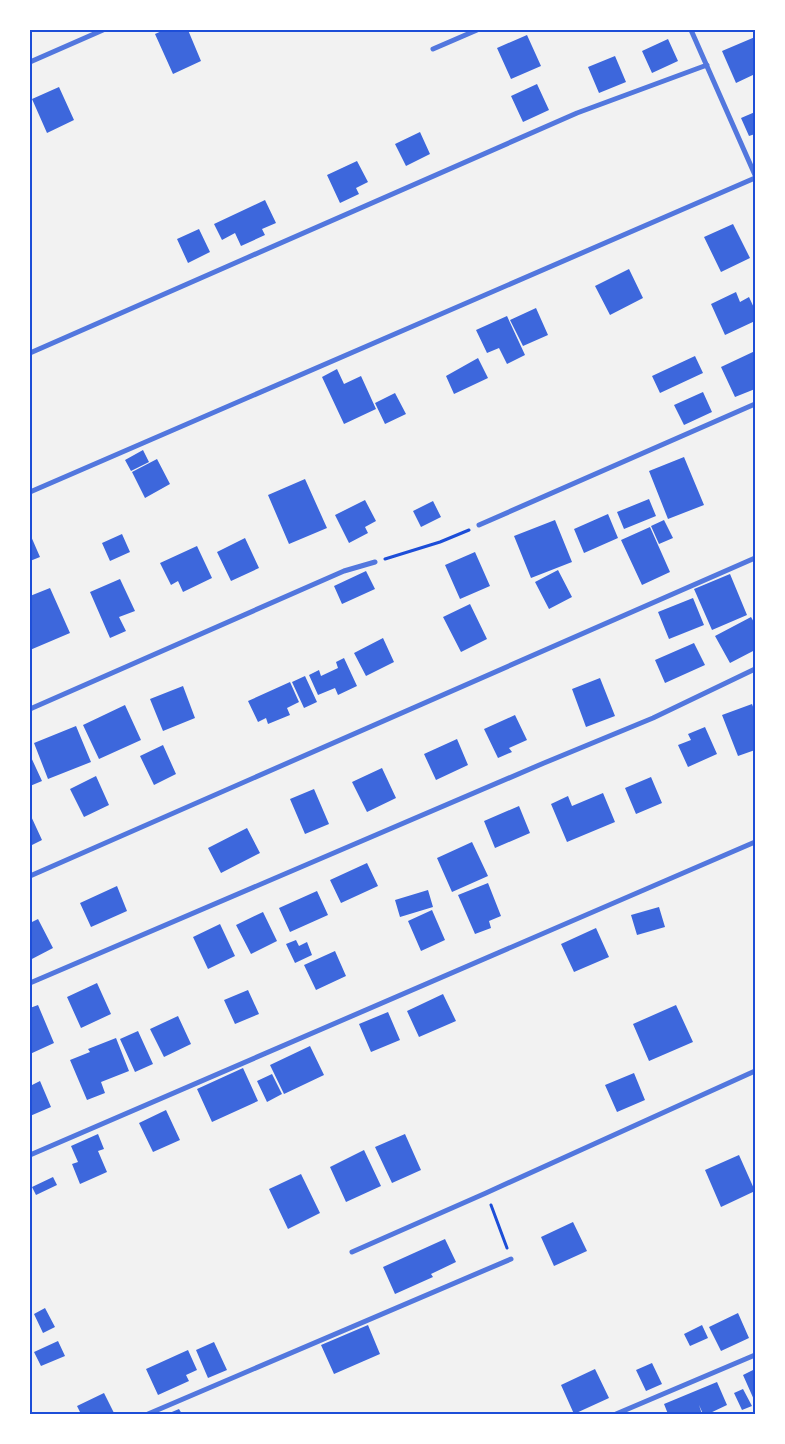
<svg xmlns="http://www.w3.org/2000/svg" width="785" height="1444" font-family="'Work Sans',sans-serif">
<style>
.building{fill:#3d67dc}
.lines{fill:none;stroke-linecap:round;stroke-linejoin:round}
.path{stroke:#1d4ed8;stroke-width:3}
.minor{stroke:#5277de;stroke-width:5}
.neatline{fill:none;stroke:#1d4ed8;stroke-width:2}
</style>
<rect width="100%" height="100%" fill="#f2f2f2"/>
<!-- building -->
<path class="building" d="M164,30H188L201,61L173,74L155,34Z
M527,35L541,66L511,79L497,48Z
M755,37V74L736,83L722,51Z
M668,39L678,61L652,73L642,51Z
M615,56L626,82L599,93L588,67Z
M537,84L549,110L523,122L511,96Z
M59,87L74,120L47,133L32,99Z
M755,112V134L749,136L741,118Z
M420,132L430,154L406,166L395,144Z
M357,161L368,182L356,188L359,194L340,203L327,175Z
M265,200L276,223L262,229L265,235L241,246L235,233L222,240L214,224Z
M733,224L750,258L721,272L704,237Z
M199,229L210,252L188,263L177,239Z
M629,269L643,298L610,315L595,286Z
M736,292L740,302L749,297L755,310V321L725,335L711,304Z
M536,308L548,335L523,346L510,320Z
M507,316L525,355L507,364L499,348L487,353L476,330Z
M755,351V389L735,397L721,367Z
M695,356L703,373L660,393L652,376Z
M478,358L488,378L454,394L446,376Z
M337,369L344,384L361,376L376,409L344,424L322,377Z
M703,392L712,412L684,425L674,405Z
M395,393L406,414L385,424L375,403Z
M143,450L149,462L131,471L125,460Z
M684,457L704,505L668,519L649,471Z
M157,459L170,484L145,498L132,472Z
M305,479L327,528L289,544L268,495Z
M649,499L656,516L624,529L617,512Z
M365,500L376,521L365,527L368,533L349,543L335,515Z
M433,501L441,517L421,527L413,511Z
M608,514L618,538L584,553L574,529Z
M555,520L572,562L531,578L514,536Z
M664,520L673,538L659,544L651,526Z
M650,527L670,572L642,585L621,540Z
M30,534L40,557L30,561Z
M122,534L130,552L110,561L102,543Z
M245,538L259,568L231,581L217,552Z
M197,546L212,578L183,592L178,581L171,585L160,563Z
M475,552L490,586L460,599L445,565Z
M558,570L572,597L549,609L535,582Z
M366,571L375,589L342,604L334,586Z
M730,574L747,615L712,630L694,589Z
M120,579L135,611L119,617L126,631L110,638L90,592Z
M50,588L70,633L30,650V596Z
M693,598L704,625L669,639L658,612Z
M470,604L487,639L461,652L443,617Z
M751,617L755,624V650L730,663L715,636Z
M383,638L394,662L366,676L354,653Z
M694,643L705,665L665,683L655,660Z
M344,658L357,686L338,695L335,688L318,695L309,675L319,670L321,676L338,668L336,662Z
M305,676L317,702L304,708L292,682Z
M600,678L615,716L586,727L572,689Z
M290,682L299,702L287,708L290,715L268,724L266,718L258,722L248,701Z
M183,686L195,718L163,731L150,699Z
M752,704L755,712V750L738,756L722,715Z
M125,705L141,740L99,759L83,725Z
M515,715L527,740L509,748L512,752L498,758L484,729Z
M76,726L91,762L48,779L34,743Z
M705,727L717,754L688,767L678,745L691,740L688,734Z
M457,739L468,765L436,780L424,754Z
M163,745L176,774L154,785L140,756Z
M30,755L42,781L30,786Z
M382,768L396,798L367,812L352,782Z
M96,776L109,805L84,817L70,789Z
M651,777L662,803L636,814L625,788Z
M314,789L329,824L305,834L290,799Z
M603,793L615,822L567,842L551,804L568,796L572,806Z
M519,806L530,833L495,848L484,821Z
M30,814L42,840L30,846Z
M247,828L260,853L221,873L208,848Z
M472,842L488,876L452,892L437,858Z
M367,863L378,886L341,903L330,880Z
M488,883L501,916L489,921L491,928L475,934L458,895Z
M117,886L127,911L91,927L80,903Z
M428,890L433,907L400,917L395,900Z
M317,891L328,915L290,932L279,908Z
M659,907L665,927L637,935L631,915Z
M432,910L445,940L421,951L408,921Z
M263,912L277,941L251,954L236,925Z
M38,919L53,948L30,960V923Z
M220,924L235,956L208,969L193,937Z
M596,928L609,957L574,972L561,944Z
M296,940L299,946L307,942L312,955L295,963L286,944Z
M335,951L346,976L316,990L304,965Z
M97,983L111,1014L81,1028L67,997Z
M248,990L259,1014L235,1024L224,1000Z
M443,994L456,1021L419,1037L407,1011Z
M38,1005L54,1043L30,1054V1008Z
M676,1005L693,1042L649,1061L633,1024Z
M388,1012L400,1040L371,1052L359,1024Z
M178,1016L191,1044L164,1057L150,1029Z
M138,1031L153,1064L135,1072L120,1039Z
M116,1038L129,1071L101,1082L105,1093L87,1100L70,1060L90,1052L88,1049Z
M310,1046L324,1075L284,1094L270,1065Z
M243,1068L258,1101L212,1122L197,1089Z
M634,1073L645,1100L617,1112L605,1085Z
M272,1074L282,1094L267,1102L257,1081Z
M40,1081L51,1107L30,1116V1086Z
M166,1110L180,1140L153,1152L139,1123Z
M98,1134L104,1149L98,1151L107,1172L80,1184L72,1164L78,1162L71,1146Z
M405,1134L421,1170L392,1183L375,1147Z
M364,1150L381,1186L346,1202L330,1167Z
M739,1155L755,1191L721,1207L705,1170Z
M301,1174L320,1213L288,1229L269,1189Z
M53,1177L57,1185L36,1195L32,1187Z
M573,1222L587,1251L554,1266L541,1237Z
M445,1239L456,1262L431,1274L433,1277L395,1294L383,1267Z
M45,1308L55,1327L43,1333L34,1314Z
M738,1313L749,1338L721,1351L709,1327Z
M368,1325L380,1354L334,1374L321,1345Z
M702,1325L708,1338L690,1346L684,1334Z
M58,1341L65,1356L41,1366L34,1352Z
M214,1342L227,1370L208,1378L196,1350Z
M188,1350L197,1370L186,1375L189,1381L158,1395L146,1369Z
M652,1363L662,1384L646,1391L636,1370Z
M595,1369L609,1398L574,1414L561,1385Z
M755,1369V1402L743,1375Z
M717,1382L727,1405L708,1414H703L699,1405L702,1414H668L664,1404Z
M743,1389L752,1406L742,1410L734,1393Z
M104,1393L114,1413L81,1414L77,1406Z
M179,1409L182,1414H167Z"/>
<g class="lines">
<!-- path -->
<path class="path" d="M385,559L440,542L469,530
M491,1205L507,1248"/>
<!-- minor -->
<path class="minor" d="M691,30L755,175
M433,49L477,30
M30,62L103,30
M30,353L577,113L707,65
M30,492L755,178
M479,525L755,404
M30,709L344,571L375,562
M30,876L755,558
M30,983L544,763L653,718L755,669
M30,1155L755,842
M352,1252L486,1193L755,1071
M148,1414L511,1259
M616,1414L755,1355"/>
</g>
<!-- border -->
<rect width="785" height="1444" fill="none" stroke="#ffffff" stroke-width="62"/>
<rect x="31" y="31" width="723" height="1382" class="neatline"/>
</svg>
